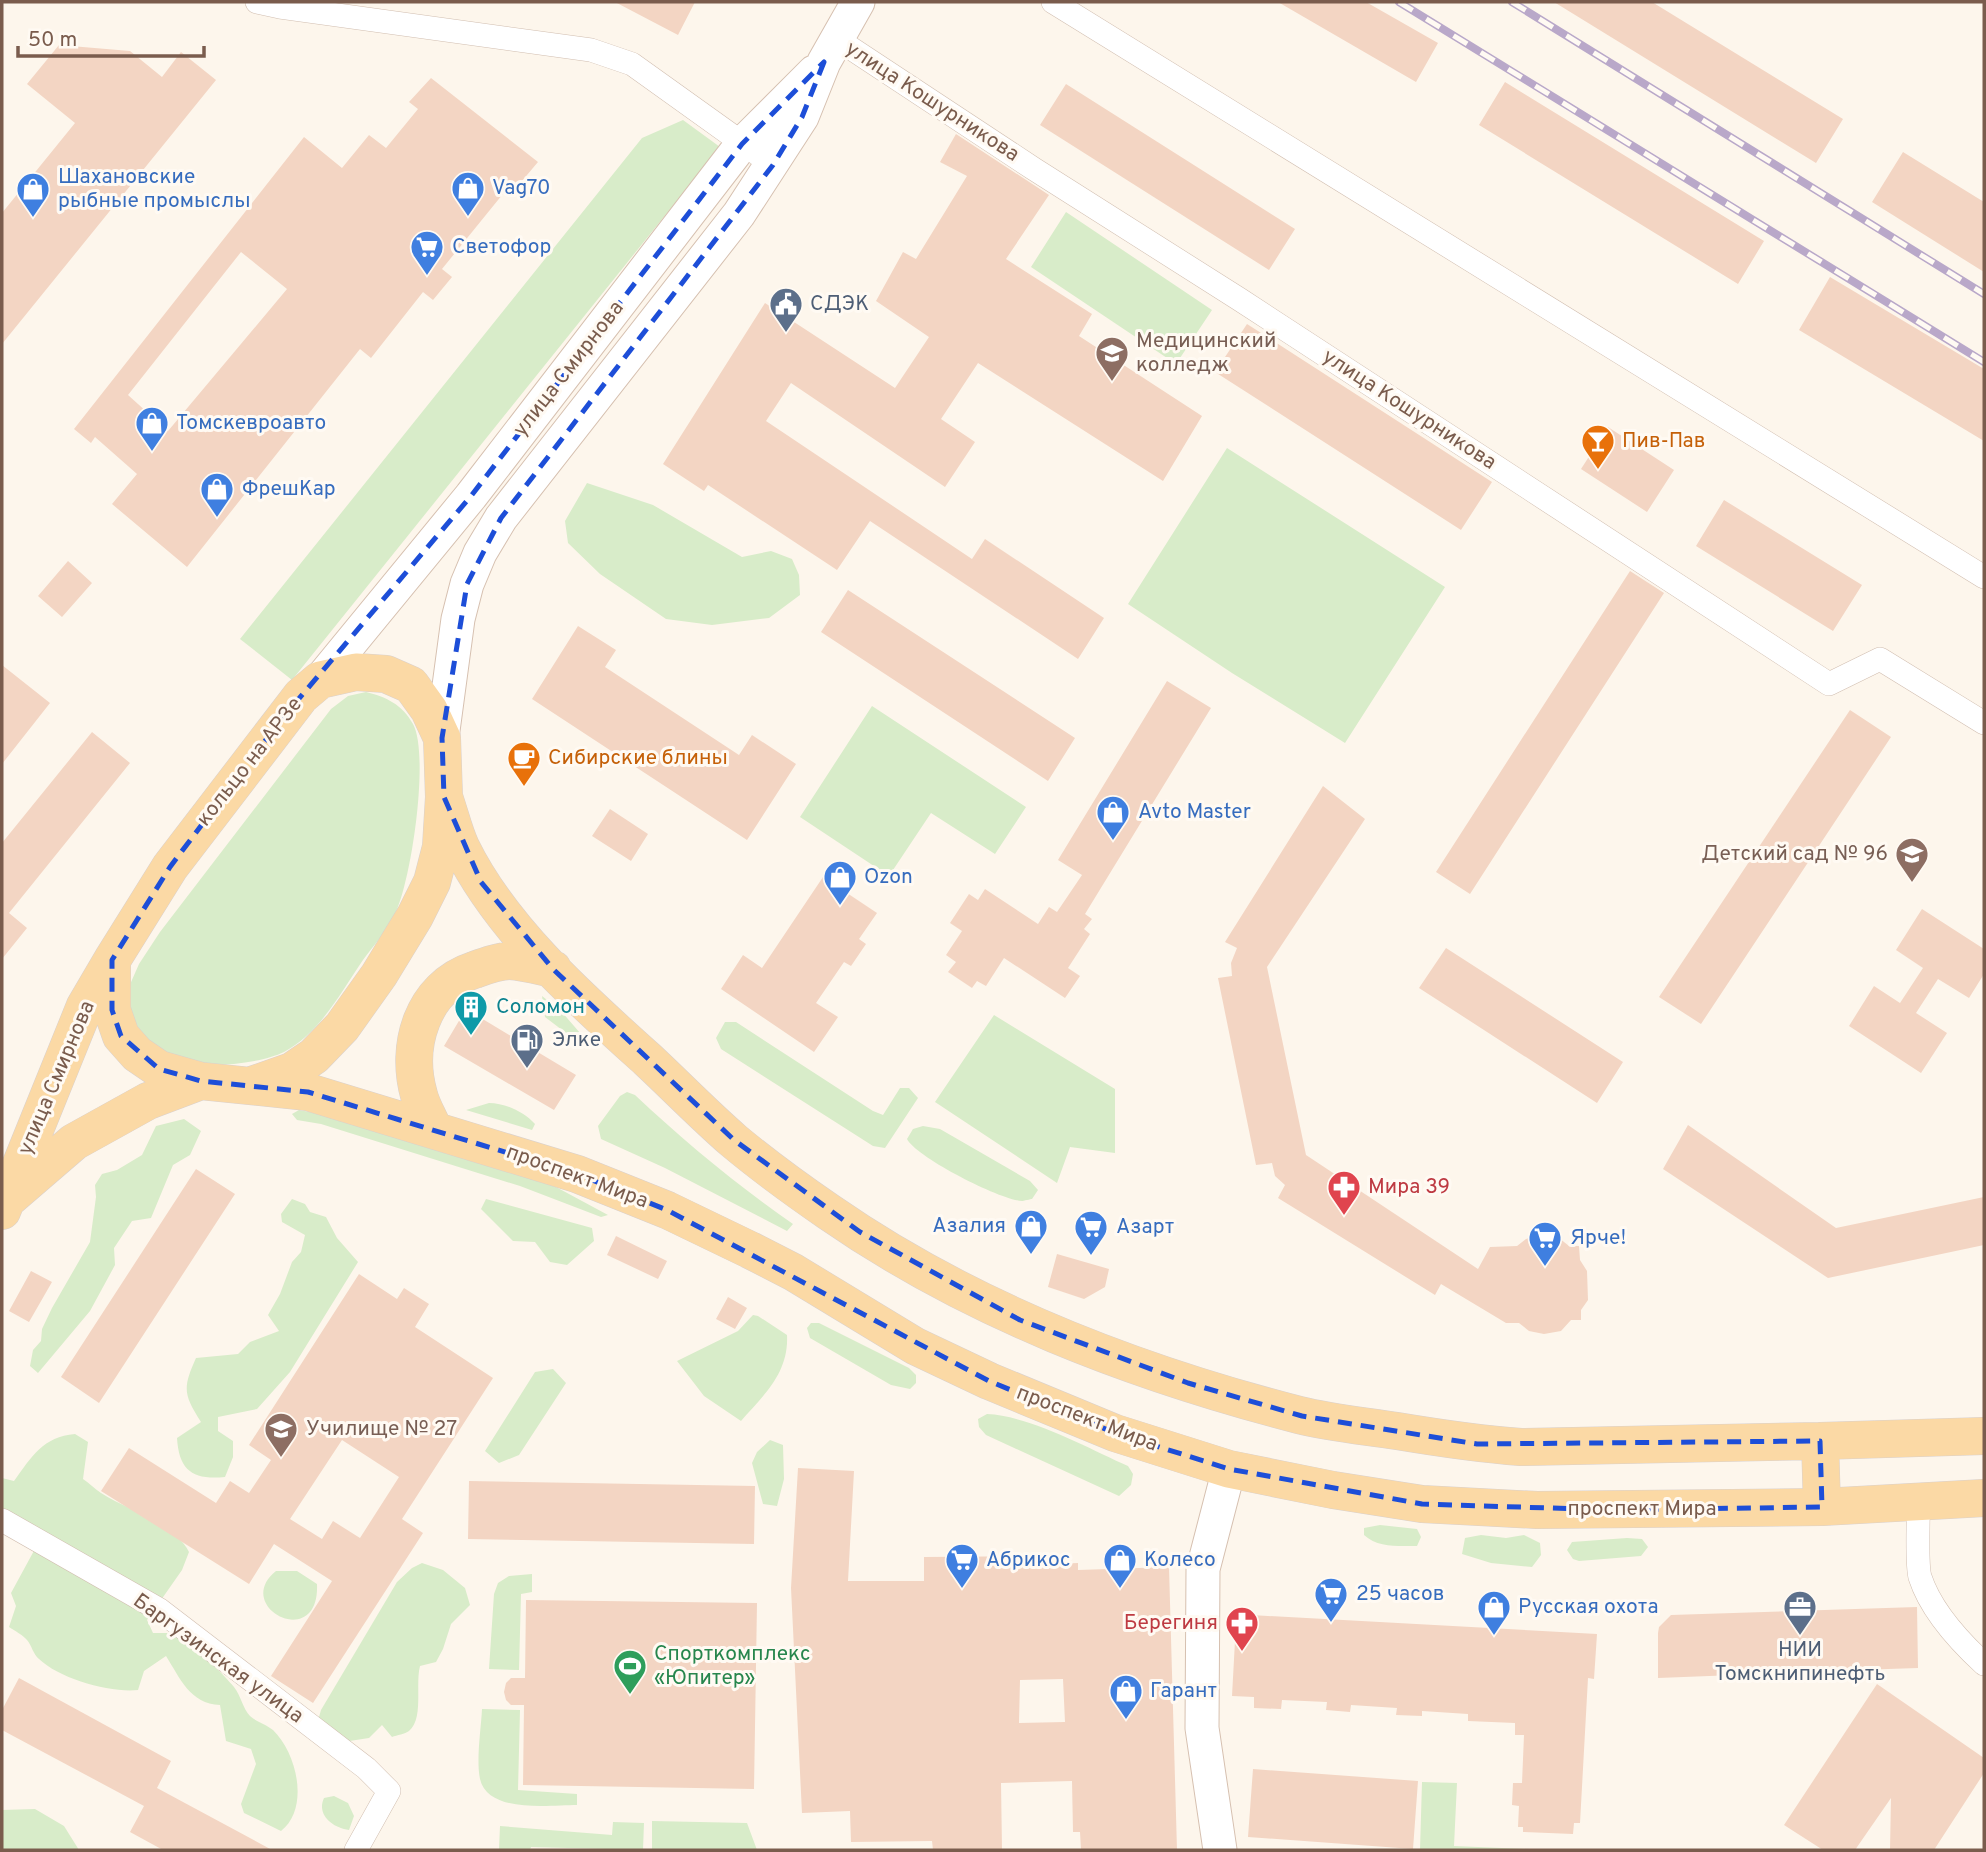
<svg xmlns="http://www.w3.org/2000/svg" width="1986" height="1852" font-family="Overpass,sans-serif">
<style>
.green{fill:#d8ecc9}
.building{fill:#f3d5c3;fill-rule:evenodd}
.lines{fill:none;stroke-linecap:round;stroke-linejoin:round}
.street-casing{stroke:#d1beb0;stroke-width:24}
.secondary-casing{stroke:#d6c0b0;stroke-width:35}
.primary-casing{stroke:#dad1cd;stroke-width:38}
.street{stroke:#fff;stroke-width:23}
.secondary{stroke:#fff;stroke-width:33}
.primary{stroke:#fbd9a5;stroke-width:37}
.rail-casing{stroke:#b9a8c9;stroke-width:8}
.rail{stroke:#fffaf3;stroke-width:5;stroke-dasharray:16;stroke-linecap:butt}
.marked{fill:none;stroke:#1d4ed8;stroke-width:5;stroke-dasharray:14 9;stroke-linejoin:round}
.labels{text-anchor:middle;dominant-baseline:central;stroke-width:6;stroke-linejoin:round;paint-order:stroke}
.street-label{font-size:21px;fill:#7a5c4d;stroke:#fffaf3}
.shop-label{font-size:21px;fill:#366cbe;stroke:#fffaf3;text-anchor:start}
.service-label{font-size:21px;fill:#4e5e75;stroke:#fffaf3;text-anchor:start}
.education-label{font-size:21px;fill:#785e54;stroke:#fffaf3;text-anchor:start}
.food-label{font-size:21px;fill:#c56008;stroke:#fffaf3;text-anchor:start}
.culture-label{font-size:21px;fill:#0d838f;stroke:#fffaf3;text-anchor:start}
.health-label{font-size:21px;fill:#be3a42;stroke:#fffaf3;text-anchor:start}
.leisure-label{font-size:21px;fill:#27864d;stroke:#fffaf3;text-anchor:start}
</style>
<rect width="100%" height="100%" fill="#fdf6ec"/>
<!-- green -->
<path class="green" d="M683,120L720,147L292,680L240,639L642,138Z
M1066,212L1212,310L1176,364L1031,267Z
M1227,448L1445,587L1345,743L1232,673L1128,604Z
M587,483L653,505L742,557L771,551L792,559L799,575L800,595L769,618L712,625L666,619L600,574L568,543L565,521Z
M366,692C386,697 402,704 413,724C430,755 411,885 394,916C386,932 373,946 363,960C341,992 320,1033 284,1052C260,1064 200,1070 175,1060C160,1054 146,1045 132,1038L128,989L139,964L160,932L331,709L348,696Z
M872,706L1026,807L995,854L931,813L889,876L800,817Z
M542,996L561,1011L587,1041L583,1046L545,1017Z
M994,1015L1115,1089V1153L1070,1147L1057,1183L935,1102Z
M725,1022H736L873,1111L883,1115L900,1088H909L918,1098L885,1148L873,1146L721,1049L716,1038Z
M627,1092L635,1095C685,1142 737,1185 793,1224L787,1231L665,1168L601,1139L598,1126L620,1096Z
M489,1103C505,1103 524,1112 535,1124L532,1130L466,1110Z
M299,1110L315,1113L542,1182L556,1187L608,1215L601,1217L520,1186L321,1124L297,1120L292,1114Z
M184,1119L201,1131L190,1155L173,1165L151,1218L132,1221L114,1248L115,1265L90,1311L38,1373L30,1366L33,1350L41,1341L42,1329L52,1308L90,1242L96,1197L95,1185L102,1174L117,1170L142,1155L156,1126Z
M923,1126L940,1129L1030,1181L1038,1190L1032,1199C1031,1199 1023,1201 1022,1201C1000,1200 916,1157 907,1139L913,1129Z
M292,1199L305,1204L310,1212L326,1217L337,1238L358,1262L290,1372L257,1409L218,1417V1431L233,1441V1457L225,1477C193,1480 179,1471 177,1438L201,1422C184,1395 182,1389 196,1358L238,1354L250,1342L279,1331L268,1315L280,1294L292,1262L301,1252L305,1235L282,1222L281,1214Z
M486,1199L592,1228L594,1241L567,1265L550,1262L535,1242L513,1241L481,1209Z
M753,1315L758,1316L787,1335C789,1373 764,1395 741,1421L704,1396L677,1361L738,1331Z
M811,1323H819L909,1368L916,1375V1383L910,1389L891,1385L810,1338L807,1328Z
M553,1369L566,1383L519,1455L499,1463L485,1451L535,1372Z
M987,1414C1030,1416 1088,1448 1128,1466L1133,1474L1131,1485L1119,1496L986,1435L979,1427L978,1419Z
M75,1434L88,1442L83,1479C89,1483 95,1489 101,1493C127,1510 175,1523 189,1552L182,1570L147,1620L153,1633C162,1633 171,1632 179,1636C191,1641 226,1677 234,1687C241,1696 243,1709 250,1716C256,1722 266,1724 273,1730C297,1753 310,1808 281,1831L244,1813L241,1804L256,1764L251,1749L226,1741L220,1705C190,1704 180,1678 166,1656L144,1671L138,1690C110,1693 60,1679 39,1659C33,1654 32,1646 27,1640C23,1635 15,1631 9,1627L16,1606L11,1593L42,1536L2,1514V1478L14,1481C32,1456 43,1437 75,1434Z
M770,1440L783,1445L784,1479L777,1506L763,1504L752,1463L757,1452Z
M1380,1525L1417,1529L1421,1537L1417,1546C1399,1546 1378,1548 1364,1535V1528Z
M1481,1535L1506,1538L1524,1535L1540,1543L1541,1555L1532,1567L1491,1563L1462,1554L1465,1538Z
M1627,1538L1642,1539L1648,1547L1641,1556L1579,1561L1573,1559L1567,1550L1572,1542Z
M422,1563L443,1570L465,1588L470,1605L451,1624L443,1649L436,1662L420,1666C415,1685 424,1719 409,1731C405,1734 397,1735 392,1737L382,1725L369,1738L343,1742L317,1724L321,1710L397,1582L412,1568Z
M276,1571H297L317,1584C320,1653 231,1607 276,1571Z
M532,1574V1592L521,1594L519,1670L489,1669L494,1594L498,1583L509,1576Z
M482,1709L520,1710L518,1790L577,1794V1805C550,1805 488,1814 480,1779C476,1760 481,1729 482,1709Z
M1422,1782L1457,1783L1454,1846L1552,1850H1420Z
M334,1796L348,1803L354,1816L349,1830C333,1828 316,1815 324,1798Z
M35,1809L64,1826L79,1850H2V1810Z
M652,1821L747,1823L757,1850H652Z
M613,1822L644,1823L643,1850L531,1847L530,1850H499L500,1826L612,1835Z"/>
<!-- building -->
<path class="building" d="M615,2H695L678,35Z
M1278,2H1366L1438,43L1416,82Z
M1554,2H1652L1843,119L1816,163Z
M59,45L130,51L162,77L181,52L216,80L2,344V213L75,123L27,84Z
M431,78L538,162L516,188L511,184L442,269L452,277L433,300L423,292L371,358L360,349L187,567L112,504L137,474L95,437L91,443L74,429L304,137L342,168L369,135L386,148L418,109L409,102ZM241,252L287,289L168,431L128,395Z
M1505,82L1764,241L1738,284L1479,125Z
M1066,84L1295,229L1269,270L1040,125Z
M956,134L1049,195L1006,259L1092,314L1079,336L1202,416L1163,481L978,363L941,419L975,442L945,487L791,383L766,421L972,559L985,539L1104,618L1078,659L870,521L837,570L708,485L704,491L663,464L765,303L895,388L929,337L876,301L903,252L916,259L967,176L940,162Z
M1903,152L1984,202V272L1872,202Z
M1830,277L1984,369V441L1799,330Z
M1247,324L1492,482L1461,530L1215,372Z
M1608,427L1674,470L1647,512L1581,469Z
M1724,500L1862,585L1833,631L1696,546Z
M68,561L92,583L62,617L38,596Z
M1630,571L1664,593L1470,894L1436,872Z
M848,590L1075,738L1048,781L821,632Z
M578,626L616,650L605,667L739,755L752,735L796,764L747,840L532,699Z
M2,665L50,703L2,764Z
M1167,681L1211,708L1085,914L1092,919L1084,929L1090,934L1068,968L1080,976L1065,998L1004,958L986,986L977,981L972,988L948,972L956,962L946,955L962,931L950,923L969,894L978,900L985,889L1038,924L1049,907L1057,912L1082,875L1058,860Z
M1850,710L1891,737L1701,1024L1659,997Z
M92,732L130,763L9,913L27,928L2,959V843Z
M1323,786L1365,819L1267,967L1306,1155L1478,1269L1490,1247L1517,1246L1526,1239L1542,1234L1559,1238L1569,1246H1579L1580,1260L1587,1271L1588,1300L1581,1310V1320H1571L1561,1331L1544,1334L1529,1331L1519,1323H1506L1441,1284L1435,1295L1278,1198L1285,1185L1275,1176L1272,1163L1256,1165L1218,978L1232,976L1231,963L1237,948L1225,942Z
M610,809L648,834L631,861L592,836Z
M823,877L877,913L859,939L866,944L851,966L844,962L816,1003L838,1017L814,1052L721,989L743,955L762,968Z
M1922,909L1984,949V974L1969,998L1938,979L1916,1013L1947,1033L1921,1073L1849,1026L1874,986L1900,1003L1923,968L1896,950Z
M1446,948L1623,1062L1597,1103L1419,988Z
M466,1009L576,1075L554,1110L444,1046Z
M1688,1125L1836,1228L1984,1197V1245L1828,1278L1663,1169Z
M196,1169L235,1194L99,1403L61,1377Z
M616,1236L667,1261L658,1279L607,1255Z
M1057,1254L1109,1269L1105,1287L1084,1299L1048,1287Z
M31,1271L52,1282L29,1322L9,1311Z
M359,1274L397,1299L404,1288L429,1304L415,1327L493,1378L402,1519L423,1533L313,1703L271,1676L332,1581L274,1544L249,1584L101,1491L129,1448L216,1503L230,1481L249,1493L271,1460L249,1445ZM342,1440L399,1477L360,1538L333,1521L322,1539L290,1519Z
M728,1297L747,1308L735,1329L716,1319Z
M798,1468L854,1471L848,1581H924V1557L1052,1556V1564L1078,1563V1570L1169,1567L1177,1850H1081L1080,1832H1073L1072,1781L1001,1783L1002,1849L933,1850L932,1841L851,1842L850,1811L802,1813L791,1588ZM1063,1679L1065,1722L1019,1723L1020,1680Z
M469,1481L755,1486L754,1544L468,1539Z
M526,1600L757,1603L754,1789L523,1785L524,1705H511L506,1700L504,1692L506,1683L511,1678H525Z
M1917,1607L1918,1668L1858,1670L1871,1680H1809V1672L1658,1678V1633L1659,1627L1671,1615Z
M1251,1615L1597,1634L1594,1679L1588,1678L1580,1823H1574L1573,1834L1523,1832V1827H1518L1519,1806L1512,1805L1513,1783H1522L1524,1735H1515V1723L1468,1721V1714L1422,1711V1716L1396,1715L1397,1708L1351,1705L1350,1712L1326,1710L1327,1702L1282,1700L1281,1709L1254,1708V1697L1232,1696L1235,1641H1249Z
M19,1678L171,1761L157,1788L272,1850H163L130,1832L144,1806L2,1730V1710Z
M1877,1684L1984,1758V1773L1934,1850H1890L1891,1798L1855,1850H1823L1784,1825Z
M1253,1769L1418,1781L1413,1849L1248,1837Z"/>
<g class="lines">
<defs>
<path id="street" d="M257,2L280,7L591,50L632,64L773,165
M1053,2L1984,577
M837,39L1034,169L1239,299L1829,684L1880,659L1984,723
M1918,1502C1919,1519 1916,1563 1920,1577C1931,1611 1959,1641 1984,1664
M2,1520L160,1610L366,1768L389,1791L356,1850"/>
<path id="secondary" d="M320,680L471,496L742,144L814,72
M442,738L458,619L467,584L480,553L501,518L739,214L802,117L824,62L858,2
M1220,1850L1202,1728L1203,1569L1229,1469"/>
<path id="primary" d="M444,797C450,814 454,832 461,847C501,929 580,999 647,1059C676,1086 704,1115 734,1141C764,1166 797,1190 829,1212C970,1310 1133,1372 1299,1415C1331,1423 1365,1426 1397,1431C1439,1438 1479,1444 1521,1447L1820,1441L1984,1436
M112,960V1010L121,1036L137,1054L159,1069L201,1081L308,1092L577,1174L667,1210L750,1250L793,1272L915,1346L989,1381L1115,1433L1229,1469L1333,1490L1422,1504L1537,1510L1822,1507L1984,1498
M434,1130C429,1118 422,1107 419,1095C405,1046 422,987 474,970C485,966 498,961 510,961C524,962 539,966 553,969
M9,1198L74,1142L148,1101L201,1081
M2,1211L85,1006L112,960L170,867L301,696L320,680L356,672L386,674L411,685L429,710L442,738L444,797L441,847L432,882L415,916L379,975L342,1027L314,1056L292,1071L252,1085
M1820,1441L1822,1507"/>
</defs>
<!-- street casing -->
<use href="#street" class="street-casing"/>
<!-- secondary casing -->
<use href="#secondary" class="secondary-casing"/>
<!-- primary casing -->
<use href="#primary" class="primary-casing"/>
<!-- street -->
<use href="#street" class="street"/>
<!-- secondary -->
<use href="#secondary" class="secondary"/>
<!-- primary -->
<use href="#primary" class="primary"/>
<defs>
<path id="rail" d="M1399,2L1984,362
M1512,2L1984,294"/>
</defs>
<!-- rail casing -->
<use href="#rail" class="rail-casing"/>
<!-- rail -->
<use href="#rail" class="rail"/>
</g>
<!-- marked area -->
<path class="marked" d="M824,62L802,117L773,165L501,518L467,584L442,738L444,797L481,882L553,969L734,1140L860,1232L1020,1320L1188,1383L1302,1416L1477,1444L1820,1441L1822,1507L1613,1510L1422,1504L1229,1469L1115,1433L989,1381L667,1210L577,1174L308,1092L201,1081L159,1069L121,1036L112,1010V960L170,867L280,721L471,496L742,144Z"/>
<!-- icons -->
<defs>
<symbol id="shop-pin" viewBox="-11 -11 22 30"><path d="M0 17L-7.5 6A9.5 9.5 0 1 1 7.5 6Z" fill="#3f7fe0" stroke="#fffaf3"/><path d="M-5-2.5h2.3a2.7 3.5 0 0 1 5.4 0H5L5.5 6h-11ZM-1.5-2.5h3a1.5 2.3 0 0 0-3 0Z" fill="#fff"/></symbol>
<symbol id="supermarket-pin" viewBox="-11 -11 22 30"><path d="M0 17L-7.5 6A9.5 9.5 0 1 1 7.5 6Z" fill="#3f7fe0" stroke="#fffaf3"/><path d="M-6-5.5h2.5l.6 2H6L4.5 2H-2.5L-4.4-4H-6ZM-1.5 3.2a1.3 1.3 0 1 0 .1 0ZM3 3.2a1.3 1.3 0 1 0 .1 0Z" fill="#fff"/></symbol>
<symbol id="civic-pin" viewBox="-11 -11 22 30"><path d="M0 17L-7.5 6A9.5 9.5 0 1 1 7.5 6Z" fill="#5c6f8a" stroke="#fffaf3"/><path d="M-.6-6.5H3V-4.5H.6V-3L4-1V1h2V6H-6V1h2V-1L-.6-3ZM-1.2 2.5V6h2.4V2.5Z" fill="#fff"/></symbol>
<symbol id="university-pin" viewBox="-11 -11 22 30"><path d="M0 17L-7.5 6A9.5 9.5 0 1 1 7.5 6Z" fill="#8d6e63" stroke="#fffaf3"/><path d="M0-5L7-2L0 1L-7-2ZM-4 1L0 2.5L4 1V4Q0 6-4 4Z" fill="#fff"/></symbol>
<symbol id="bar-pin" viewBox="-11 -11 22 30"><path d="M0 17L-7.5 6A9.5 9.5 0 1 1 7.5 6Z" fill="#e8710a" stroke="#fffaf3"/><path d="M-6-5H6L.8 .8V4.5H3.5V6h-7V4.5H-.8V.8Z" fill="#fff"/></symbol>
<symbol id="cafe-pin" viewBox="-11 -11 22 30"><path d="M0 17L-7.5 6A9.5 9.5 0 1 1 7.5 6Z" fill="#e8710a" stroke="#fffaf3"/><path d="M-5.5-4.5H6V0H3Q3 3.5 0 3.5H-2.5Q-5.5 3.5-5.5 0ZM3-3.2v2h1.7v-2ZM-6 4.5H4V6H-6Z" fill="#fff"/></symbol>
<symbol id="school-pin" viewBox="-11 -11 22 30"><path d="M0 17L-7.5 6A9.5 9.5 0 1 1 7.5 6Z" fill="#8d6e63" stroke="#fffaf3"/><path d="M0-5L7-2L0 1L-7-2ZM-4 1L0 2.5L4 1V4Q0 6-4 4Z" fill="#fff"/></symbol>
<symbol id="building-pin" viewBox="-11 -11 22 30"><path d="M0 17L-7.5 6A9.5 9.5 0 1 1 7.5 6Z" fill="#0f9aa8" stroke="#fffaf3"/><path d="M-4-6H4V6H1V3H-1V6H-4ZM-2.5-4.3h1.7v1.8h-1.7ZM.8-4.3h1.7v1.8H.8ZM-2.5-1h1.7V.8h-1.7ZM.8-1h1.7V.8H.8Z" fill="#fff"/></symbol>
<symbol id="fuel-pin" viewBox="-11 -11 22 30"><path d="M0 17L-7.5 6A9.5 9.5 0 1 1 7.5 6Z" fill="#5c6f8a" stroke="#fffaf3"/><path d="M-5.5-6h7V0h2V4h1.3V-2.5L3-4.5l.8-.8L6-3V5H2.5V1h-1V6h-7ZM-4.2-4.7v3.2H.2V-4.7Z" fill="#fff"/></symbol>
<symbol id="pharmacy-pin" viewBox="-11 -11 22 30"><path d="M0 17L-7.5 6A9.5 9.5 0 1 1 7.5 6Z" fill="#e0444e" stroke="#fffaf3"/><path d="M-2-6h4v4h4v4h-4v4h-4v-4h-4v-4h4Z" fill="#fff"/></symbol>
<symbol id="office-pin" viewBox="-11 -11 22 30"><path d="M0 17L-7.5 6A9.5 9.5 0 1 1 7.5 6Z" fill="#5c6f8a" stroke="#fffaf3"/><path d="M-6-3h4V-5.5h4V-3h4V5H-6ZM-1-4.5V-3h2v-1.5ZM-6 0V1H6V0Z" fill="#fff"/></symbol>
<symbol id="stadium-pin" viewBox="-11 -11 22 30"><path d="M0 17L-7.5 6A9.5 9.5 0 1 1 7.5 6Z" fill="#2e9e5b" stroke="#fffaf3"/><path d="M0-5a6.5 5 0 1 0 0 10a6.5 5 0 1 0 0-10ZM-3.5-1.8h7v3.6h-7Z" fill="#fff"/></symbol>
</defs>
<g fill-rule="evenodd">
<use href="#shop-pin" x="449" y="169" width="38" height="52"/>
<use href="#shop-pin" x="14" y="170" width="38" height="52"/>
<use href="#supermarket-pin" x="408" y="228" width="38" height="52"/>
<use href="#civic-pin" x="767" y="285" width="38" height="52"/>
<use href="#university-pin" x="1093" y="334" width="38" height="52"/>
<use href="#shop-pin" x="133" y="404" width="38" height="52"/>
<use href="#bar-pin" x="1579" y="422" width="38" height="52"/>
<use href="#shop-pin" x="198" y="470" width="38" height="52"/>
<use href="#cafe-pin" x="505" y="739" width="38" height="52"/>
<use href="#shop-pin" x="1094" y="793" width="38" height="52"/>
<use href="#school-pin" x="1893" y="835" width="38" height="52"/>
<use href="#shop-pin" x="821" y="858" width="38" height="52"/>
<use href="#building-pin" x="452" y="988" width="38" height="52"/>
<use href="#fuel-pin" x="508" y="1021" width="38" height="52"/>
<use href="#pharmacy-pin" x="1325" y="1168" width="38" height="52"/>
<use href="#shop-pin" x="1012" y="1207" width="38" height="52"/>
<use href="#supermarket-pin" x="1072" y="1208" width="38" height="52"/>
<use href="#supermarket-pin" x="1526" y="1219" width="38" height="52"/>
<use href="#school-pin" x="262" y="1410" width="38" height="52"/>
<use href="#supermarket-pin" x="943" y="1541" width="38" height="52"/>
<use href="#shop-pin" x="1101" y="1541" width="38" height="52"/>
<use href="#supermarket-pin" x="1312" y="1575" width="38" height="52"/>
<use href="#shop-pin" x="1475" y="1588" width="38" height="52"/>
<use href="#office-pin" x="1781" y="1588" width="38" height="52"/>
<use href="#pharmacy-pin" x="1223" y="1604" width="38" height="52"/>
<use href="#stadium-pin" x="611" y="1647" width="38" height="52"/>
<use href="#shop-pin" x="1107" y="1672" width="38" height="52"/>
</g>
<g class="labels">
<!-- street labels -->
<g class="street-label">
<text transform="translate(932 102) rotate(33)">улица Кошурникова</text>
<text transform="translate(569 369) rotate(-52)">улица Смирнова</text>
<text transform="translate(1409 410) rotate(33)">улица Кошурникова</text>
<text transform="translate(250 762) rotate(-52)">кольцо на АРЗе</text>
<text transform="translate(57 1078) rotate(-67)">улица Смирнова</text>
<text transform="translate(577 1177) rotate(20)">проспект Мира</text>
<text transform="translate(1087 1419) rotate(21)">проспект Мира</text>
<text x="1642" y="1509">проспект Мира</text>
<text transform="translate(218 1659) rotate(36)">Баргузинская улица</text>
</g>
<!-- shop labels -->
<g class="shop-label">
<text x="58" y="177">Шахановские<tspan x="58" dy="24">рыбные промыслы</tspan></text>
<text x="492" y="188">Vag70</text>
<text x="452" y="247">Светофор</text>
<text x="176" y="423">Томскевроавто</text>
<text x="242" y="489">ФрешКар</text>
<text x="1138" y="812">Avto Master</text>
<text x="864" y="877">Ozon</text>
<text x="1006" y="1226" text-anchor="end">Азалия</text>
<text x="1116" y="1227">Азарт</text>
<text x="1570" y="1238">Ярче!</text>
<text x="986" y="1560">Абрикос</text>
<text x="1144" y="1560">Колесо</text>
<text x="1356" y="1594">25 часов</text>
<text x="1518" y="1607">Русская охота</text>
<text x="1150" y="1691">Гарант</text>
</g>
<!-- service labels -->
<g class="service-label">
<text x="810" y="304">СДЭК</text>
<text x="552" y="1040">Элке</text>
<text x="1800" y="1650" text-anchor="middle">НИИ<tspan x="1800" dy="24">Томскнипинефть</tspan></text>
</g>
<!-- education labels -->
<g class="education-label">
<text x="1136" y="341">Медицинский<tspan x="1136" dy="24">колледж</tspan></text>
<text x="1888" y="854" text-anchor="end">Детский сад № 96</text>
<text x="306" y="1429">Училище № 27</text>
</g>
<!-- food labels -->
<g class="food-label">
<text x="1622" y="441">Пив-Пав</text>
<text x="548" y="758">Сибирские блины</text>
</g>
<!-- culture labels -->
<g class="culture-label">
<text x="496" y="1007">Соломон</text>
</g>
<!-- health labels -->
<g class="health-label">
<text x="1368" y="1187">Мира 39</text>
<text x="1218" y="1623" text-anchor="end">Берегиня</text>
</g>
<!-- leisure labels -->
<g class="leisure-label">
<text x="654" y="1654">Спорткомплекс<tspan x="654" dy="24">«Юпитер»</tspan></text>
</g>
</g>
<!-- border -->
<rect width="1986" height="1852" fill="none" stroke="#7a5c4d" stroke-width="7"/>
<!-- scale -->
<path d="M18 46v10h186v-10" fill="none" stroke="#7a5c4d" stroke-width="3.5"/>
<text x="28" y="46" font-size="21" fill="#7a5c4d" stroke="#fffaf3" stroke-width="5" paint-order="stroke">50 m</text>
</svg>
